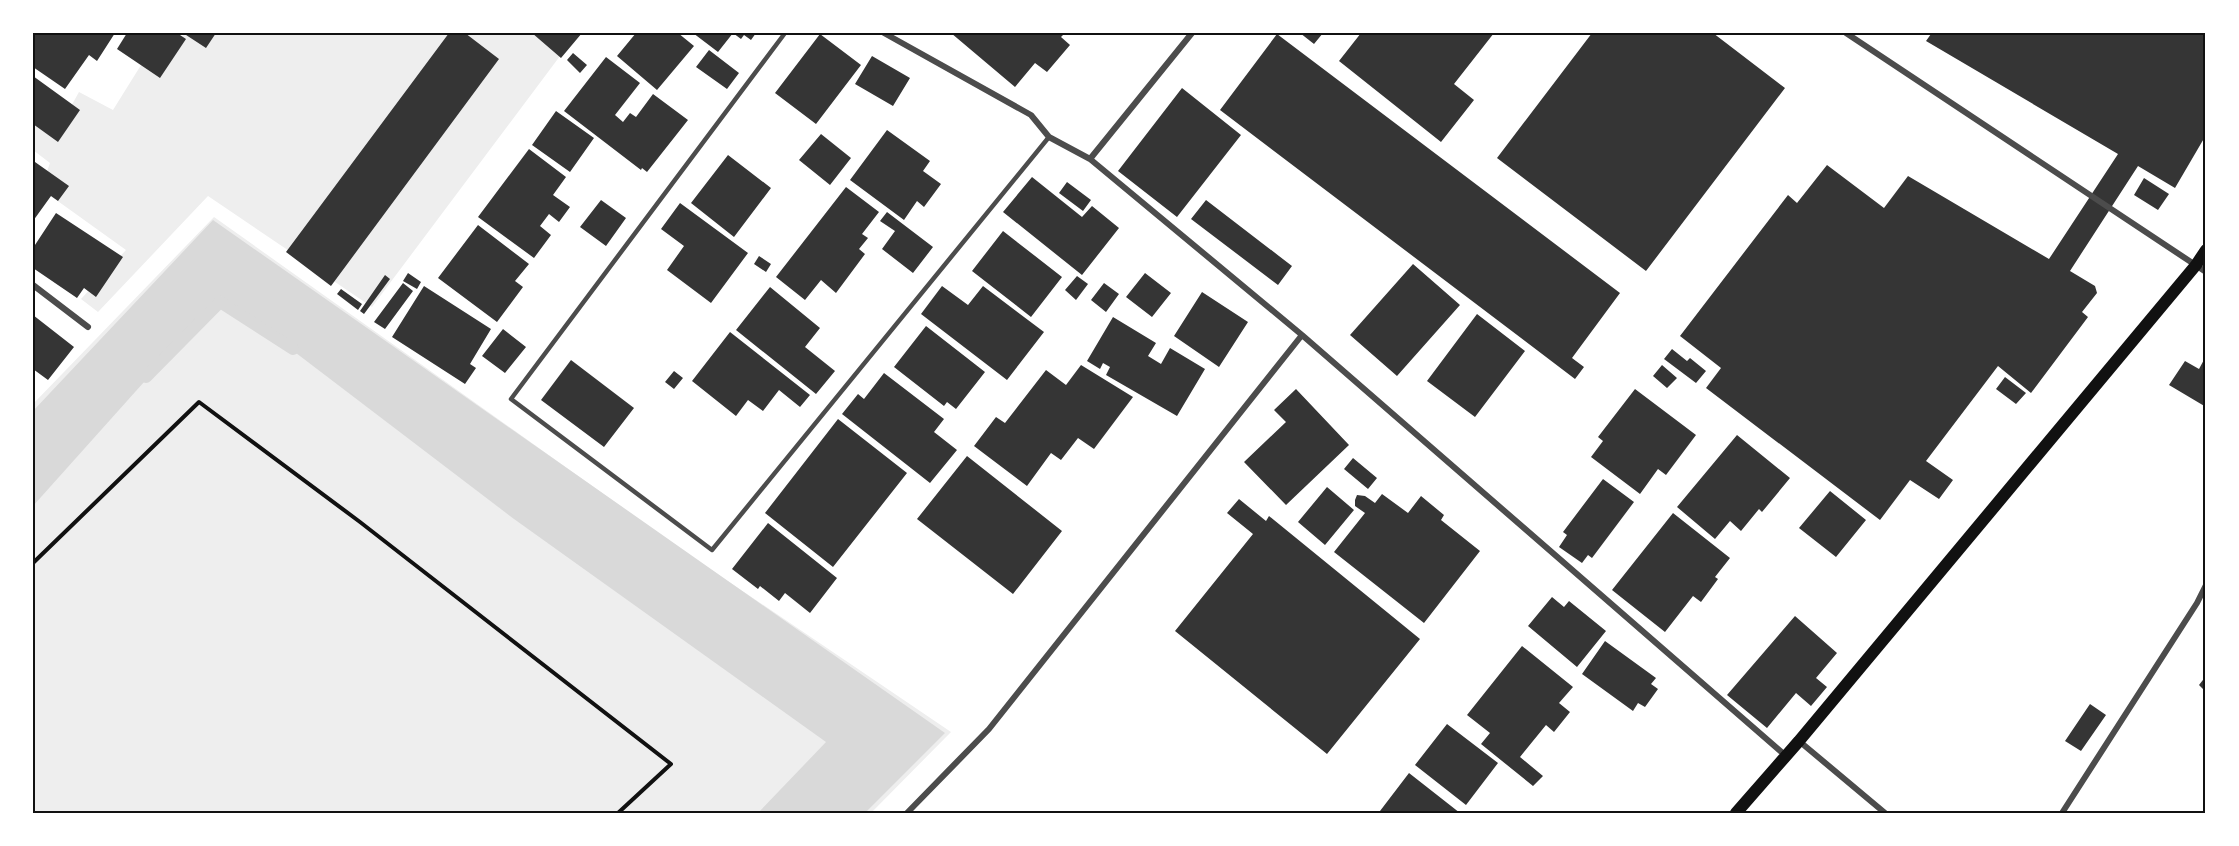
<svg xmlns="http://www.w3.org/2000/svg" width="2239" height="846" font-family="Jost,sans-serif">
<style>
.green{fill:#eee}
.water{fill:#d9d9d9}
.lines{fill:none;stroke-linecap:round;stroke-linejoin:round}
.stream{stroke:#d9d9d9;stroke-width:12}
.building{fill:#353535}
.path{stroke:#111;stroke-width:4}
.service{stroke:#4c4c4c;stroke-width:4.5}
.minor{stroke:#4c4c4c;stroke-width:6}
.secondary{stroke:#111;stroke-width:12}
.neatline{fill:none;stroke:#111;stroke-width:2}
</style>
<rect width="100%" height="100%" fill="#fff"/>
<!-- green -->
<path class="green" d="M161,33L179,40L185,33H531L563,52L372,307L208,196L98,312L81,299L126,250L41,189L50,163L33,150V120L56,133L79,92L113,110Z
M214,217L685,552L951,732L871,813H33V404Z"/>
<!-- water -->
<path class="water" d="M213,220L945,733L865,813H758L826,742L514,519L221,296L33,506V411Z"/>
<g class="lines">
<!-- stream -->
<path class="stream" d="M146,377L220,302L293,349"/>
</g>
<!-- building -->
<path class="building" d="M33,33H115L97,61L89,55L65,89L33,67Z
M127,33H177L186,39L160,78L117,49Z
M183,33H216L206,48Z
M449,33H465L499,59L331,286L286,252Z
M532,33H582L561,58Z
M636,33H678L694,46L657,90L617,56Z
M693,33H756L751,40L744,35L741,39L733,33L718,52Z
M951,33H1065L1061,37L1070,45L1047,72L1035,63L1015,87Z
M1300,33H1323L1314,44Z
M1361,33H1494L1454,84L1474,100L1441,142L1339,61Z
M1592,33H1713L1785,88L1646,271L1497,158Z
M1928,33H2206V135L2175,188L2138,166L2070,271L2095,286L2097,293L2082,312L2088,317L2031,393L1998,366L1926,461L1953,480L1939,499L1910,480L1880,520L1706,388L1721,368L1680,336L1788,195L1797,203L1827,165L1884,208L1908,176L2049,259L2118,154L1926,41L1931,34Z
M820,34L861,65L816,124L775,93Z
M1277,34L1620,293L1572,358L1584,367L1575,379L1220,110Z
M709,50L739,73L727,89L696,67Z
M573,53L587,65L580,73L567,60Z
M872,56L910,78L893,106L855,84Z
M606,57L640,83L615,115L623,122L630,113L636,117L653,94L688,120L647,172L642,168L641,170L564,111Z
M33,76L80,110L58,142L33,124Z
M1182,88L1241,135L1177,217L1118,171Z
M556,111L594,138L570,172L532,145Z
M887,130L930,161L923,171L941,184L924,207L917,201L904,220L850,180Z
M821,134L851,158L830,185L799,160Z
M529,149L566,177L553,195L570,207L559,222L549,214L540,226L551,235L534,258L478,217Z
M728,155L771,188L734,237L691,203Z
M35,162L69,186L58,201L51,196L33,221V165Z
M1032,177L1082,217L1092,206L1119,228L1082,275L1003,212Z
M2144,178L2169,194L2158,210L2134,195Z
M1067,182L1091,200L1083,211L1059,193Z
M846,187L879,212L862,234L868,238L859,249L865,254L836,293L821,280L805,300L776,277Z
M601,200L626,218L606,246L580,227Z
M1206,200L1292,266L1278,285L1191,219Z
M680,203L748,253L711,303L667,270L684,246L661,229Z
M887,212L933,247L913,273L882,249L895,231L880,221Z
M56,213L123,257L96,297L84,288L77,298L33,268V248Z
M478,225L529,264L515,281L523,287L497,322L438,278Z
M1003,231L1062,277L1031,317L972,271Z
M759,256L771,264L766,272L754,264Z
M1413,264L1460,305L1397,376L1350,335Z
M408,273L421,282L417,289L403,281Z
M1145,273L1171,293L1152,317L1126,297Z
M385,275L390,279L364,314L360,311Z
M1077,276L1088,284L1076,300L1065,290Z
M403,283L413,291L385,329L374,322Z
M1104,283L1119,294L1106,312L1091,300Z
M424,286L491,329L470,364L476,368L465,384L392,337Z
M942,286L968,305L983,286L1044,332L1007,380L921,314Z
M770,287L820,328L805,347L835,371L816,394L736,330Z
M341,289L362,304L358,310L337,294Z
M1202,292L1248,322L1219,367L1174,336Z
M1477,314L1525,351L1475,417L1427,381Z
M33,315L74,347L48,380L33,369Z
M1113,317L1156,343L1148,356L1161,364L1170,348L1205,369L1177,416L1106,375L1110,367L1103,363L1100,369L1087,361Z
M926,326L985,372L956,409L947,402L944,406L894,367Z
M503,329L526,347L505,373L482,356Z
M730,332L810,395L800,407L779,390L763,411L748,400L736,416L692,381Z
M1672,349L1687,361L1690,358L1706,371L1696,383L1664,359Z
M2206,356V407L2169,385L2185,361L2199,369Z
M571,360L634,408L604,447L541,400Z
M1081,365L1133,397L1094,449L1078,438L1061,460L1051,453L1027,486L974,446L996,417L1005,423L1046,370L1066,385Z
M1662,365L1677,378L1667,388L1653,376Z
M674,371L683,378L674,389L665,382Z
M884,373L944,419L934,432L957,450L930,483L842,414L858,394L864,399Z
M2005,377L2026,393L2016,404L1996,389Z
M1296,389L1349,445L1286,505L1244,462L1286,422L1274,410Z
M1635,389L1696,435L1666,475L1658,469L1640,494L1591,457L1603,441L1598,437Z
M838,419L907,473L833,567L765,513Z
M1737,435L1790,478L1762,512L1759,509L1741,531L1730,521L1715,539L1677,507Z
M967,456L1062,531L1013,594L917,519Z
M1353,458L1377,478L1368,489L1344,469Z
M1603,479L1634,502L1592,558L1588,555L1582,563L1559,547L1567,535L1563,532Z
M1327,487L1354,510L1325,545L1298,522Z
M1830,491L1866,520L1836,557L1799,528Z
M1382,494L1408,513L1421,496L1444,515L1441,520L1480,551L1424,623L1334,552L1365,513L1355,506V500L1357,495L1365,496L1375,503Z
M1239,499L1266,521L1269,516L1420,639L1327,754L1175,631L1253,534L1227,513Z
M1673,513L1730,558L1715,577L1718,579L1701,602L1693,596L1665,632L1612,590Z
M768,523L837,578L810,613L785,593L779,601L760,586L758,589L732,569Z
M1552,597L1564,607L1569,601L1606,631L1577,667L1528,626Z
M1795,616L1837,653L1816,678L1827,687L1811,706L1796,693L1767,728L1727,695Z
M1605,641L1656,678L1651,684L1658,689L1645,707L1638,703L1633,711L1582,674Z
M1522,646L1573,687L1559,703L1570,712L1554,732L1546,725L1520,757L1543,776L1533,786L1481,744L1490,733L1467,715Z
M2206,676V692L2199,685Z
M2090,704L2106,715L2081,751L2065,741Z
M1447,724L1498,763L1466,805L1415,765Z
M1409,773L1460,813H1383L1380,811Z"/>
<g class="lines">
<!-- path -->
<path class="path" d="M33,563L199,402L360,522L671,764L618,813"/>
<!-- service -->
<path class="service" d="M785,33L511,399L712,550L1049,137"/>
<!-- minor -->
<path class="minor" d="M884,33L1031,115L1049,137L1090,159L1302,335L1785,755
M1846,33L2206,272
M1090,159L1192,33
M33,285L88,327
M1799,741L1885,813
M907,813L989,729L1302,335
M2062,813L2197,603L2206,585"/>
<!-- secondary -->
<path class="secondary" d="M1736,813L1799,741L2196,265L2206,250"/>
</g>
<!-- border -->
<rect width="2239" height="846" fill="none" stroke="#ffffff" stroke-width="69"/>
<rect x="34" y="34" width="2170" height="778" class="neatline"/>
</svg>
